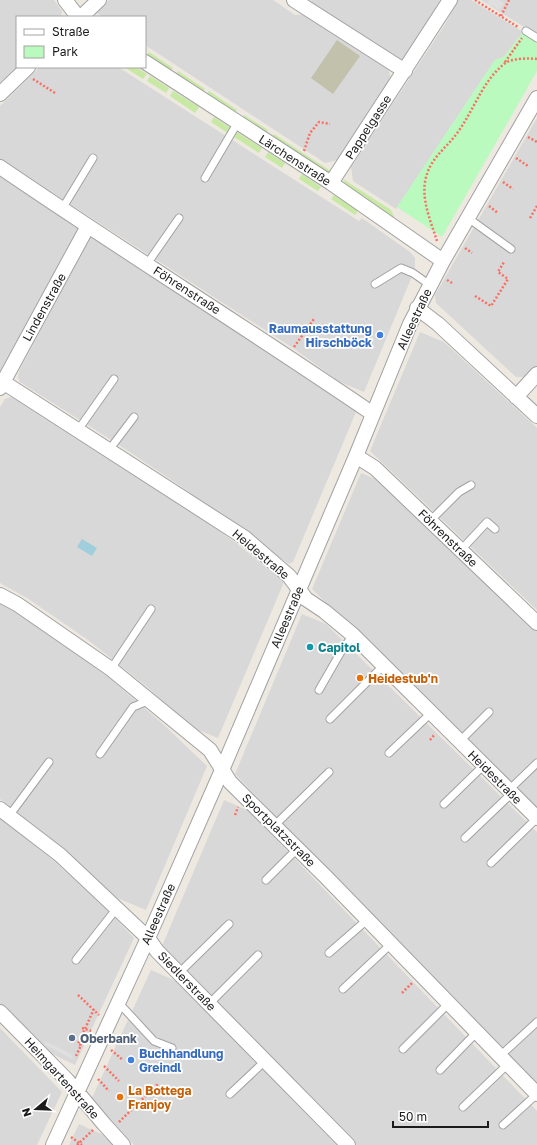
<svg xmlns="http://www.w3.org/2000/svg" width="537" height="1145" font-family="'Golos Text',sans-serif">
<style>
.residential{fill:#d9d8d8}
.construction{fill:#c1c1ac}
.grass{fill:#c7e9a4}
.park{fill:#bafabe}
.parking{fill:#dfdfdf}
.water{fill:#9fcfdc}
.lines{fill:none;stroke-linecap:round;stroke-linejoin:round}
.service-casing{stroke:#a2a2a2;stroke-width:9}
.minor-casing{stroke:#a2a2a2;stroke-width:16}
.path{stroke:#fb6f63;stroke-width:2.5;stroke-dasharray:2 2;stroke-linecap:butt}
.service{stroke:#fff;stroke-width:7}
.minor{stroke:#fff;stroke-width:14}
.shop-dot{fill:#3f7fe0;stroke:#fff;stroke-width:1.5}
.culture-dot{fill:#0f9aa8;stroke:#fff;stroke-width:1.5}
.food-dot{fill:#e8710a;stroke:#fff;stroke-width:1.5}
.service-dot{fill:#5c6f8a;stroke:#fff;stroke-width:1.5}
.labels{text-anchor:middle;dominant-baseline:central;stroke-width:3.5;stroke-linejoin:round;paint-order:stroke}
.street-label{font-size:12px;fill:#1b1b1b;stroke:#fff}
.shop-label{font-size:12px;font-weight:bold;fill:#366cbe;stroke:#fff;text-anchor:end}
.culture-label{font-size:12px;font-weight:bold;fill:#0d838f;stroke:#fff;text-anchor:start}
.food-label{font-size:12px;font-weight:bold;fill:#c56008;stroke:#fff;text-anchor:start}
.service-label{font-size:12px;font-weight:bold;fill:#4e5e75;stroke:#fff;text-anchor:start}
</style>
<rect width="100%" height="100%" fill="#ede8e0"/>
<!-- residential -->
<path class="residential" d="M0,0H54L62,11L61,17H17V67L0,83Z
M109,0H273L295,15L307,14L388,67L391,81L338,160L325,163L145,45V17H103L96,13Z
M311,0H440L402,64L313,6Z
M458,0H471L523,32L504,57L495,60L396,209L353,181L351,167L444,26Z
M481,0H537V35L487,4Z
M40,67H118L359,221L362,218L410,252L415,258V269L364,392L340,382L293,348L0,159V106Z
M537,118V368L530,377H516L436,303L435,295Z
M0,177L79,228L0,375Z
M91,235L237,330L333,395L356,412L293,562L289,564L179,485L119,445L20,382L18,377L19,371Z
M420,332L444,342L537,428V610L370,451Z
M11,397L15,398L111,458L204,520L236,543L284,582L218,738L191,727L146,686L88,640L27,598L0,583V407L5,399Z
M361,473L380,481L537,631V811L312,589Z
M0,603L41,628L108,677L163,724L207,766L146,910L115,897L48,836L0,799Z
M302,614L326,624L537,832V1089L235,774Z
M224,800L249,811L537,1111V1145H357L162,946Z
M0,818L54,861L110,913L134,938L75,1065L44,1050L0,1007Z
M151,970L176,981L336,1145H134L91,1100Z
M0,1028L62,1092L37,1145H0Z
M79,1124L103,1135L113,1145H69Z"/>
<!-- construction -->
<path class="construction" d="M337,40L360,56L333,94L311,78Z"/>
<!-- grass -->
<path class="grass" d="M149,52L173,68L168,74L145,57Z
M124,67H136L147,74L143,79Z
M178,71L205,89L201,95L174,78Z
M150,76L169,88L166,93L147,81Z
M173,91L199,107L195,113L170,96Z
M209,91L237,110L233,116L204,98Z
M244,115L268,130L264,136L240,121Z
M214,117L232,129L229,134L211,122Z
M237,132L262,148L259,153L234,137Z
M274,134L332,172L325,173L269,140Z
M268,152L285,163L282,168L265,157Z
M302,174L321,187L318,191L299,179Z
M343,179L391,210L394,217L392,219L345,185Z
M334,195L357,210V212L355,215L331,199Z"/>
<!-- park -->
<path class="park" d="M523,32L537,35V71L442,237L397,207L495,60L504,57Z"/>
<!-- parking -->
<path class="parking" d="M489,0H498L504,3L500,10L487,4Z
M45,1041L73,1055L72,1059L44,1044Z"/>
<!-- water -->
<path class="water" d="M82,539L97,548L92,556L77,547Z"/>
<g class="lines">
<defs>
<path id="service" d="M526,31L537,38
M205,178L238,122
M62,209L93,158
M468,218L511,249
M147,264L179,218
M375,284L401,268L413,273L430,285
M78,430L114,379
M109,450L134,417
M430,521L459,492L471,485
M461,550L487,522L495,529
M111,669L151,609
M319,690L342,650L353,635
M330,719L383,666
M460,741L489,712
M389,753L431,713
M100,754L133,707L150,700
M509,790L537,763
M444,804L484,765
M9,816L49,762
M274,826L329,772
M465,838L512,793
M491,863L537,818
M266,880L297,849
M329,953L368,919
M76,960L117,908
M179,973L229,924
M343,989L391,944
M118,1002L154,1041L172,1048
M209,1004L258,955
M403,1049L449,1003
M500,1056L537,1022
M440,1070L477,1032
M230,1094L265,1061
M463,1107L508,1064
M503,1125L537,1094"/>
<path id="minor" d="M65,0L78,17
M294,0L405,71
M81,17L99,0
M145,62L331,183L443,261
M0,94L28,67
M0,167C123,251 250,330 373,414
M331,183L450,0
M417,308L438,324L537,416
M3,382L245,538L289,576L306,599L324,611L353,635L537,818
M0,388L88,226
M516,397L537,374
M356,456L375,468L537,623
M0,595L17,604L111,669L210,750L230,782L326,877L537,1094
M0,809L60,855L148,938L157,951L348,1145
M0,1012L67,1080L104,1124L123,1145
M53,1145L148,938L222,770L356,456L410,324L443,261L537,98"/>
</defs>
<!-- service casing -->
<use href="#service" class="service-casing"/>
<!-- minor casing -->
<use href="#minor" class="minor-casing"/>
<!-- path -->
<path class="path" d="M475,0L518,27
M501,16L509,0
M505,62L522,38
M33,79L55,93
M528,137L537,142
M304,151L310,133L319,122L330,124
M516,158L528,166
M503,182L513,189
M489,206L498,213
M530,218L537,206
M437,241C431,222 422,202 425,182C429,157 448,148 460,129C475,107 483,81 504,64C511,58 529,58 537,59
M465,248L472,253
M447,280L452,283
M475,296L491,306L508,279L498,272L504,262
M294,347L314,319
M430,740L435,734
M235,815L238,807
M402,993L412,983
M78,995L99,1015
M82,1028L91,1031
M111,1050L123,1060
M76,1056L81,1045L78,1044L94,1009
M104,1066L119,1081
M98,1079L109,1091
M119,1122L159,1083
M71,1137L82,1145
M77,1145L93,1130"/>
<!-- service -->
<use href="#service" class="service"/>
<!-- minor -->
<use href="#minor" class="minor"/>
</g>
<!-- markers -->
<g class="shop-dot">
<circle cx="380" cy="335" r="4"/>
<circle cx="131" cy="1060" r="4"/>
</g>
<circle class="culture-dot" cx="310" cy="647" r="4"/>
<g class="food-dot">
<circle cx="360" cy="678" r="4"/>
<circle cx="120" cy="1097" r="4"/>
</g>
<circle class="service-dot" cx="72" cy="1038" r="4"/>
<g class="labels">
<!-- street labels -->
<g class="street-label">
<text transform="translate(368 127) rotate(-57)">Pappelgasse</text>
<text transform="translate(295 160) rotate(33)">Lärchenstraße</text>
<text transform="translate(187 290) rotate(33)">Föhrenstraße</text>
<text transform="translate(44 307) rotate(-61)">Lindenstraße</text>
<text transform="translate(414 319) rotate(-65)">Alleestraße</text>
<text transform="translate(448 538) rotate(44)">Föhrenstraße</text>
<text transform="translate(261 554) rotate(40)">Heidestraße</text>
<text transform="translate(287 617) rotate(-67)">Alleestraße</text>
<text transform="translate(495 777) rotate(45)">Heidestraße</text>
<text transform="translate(279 830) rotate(45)">Sportplatzstraße</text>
<text transform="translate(158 914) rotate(-66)">Alleestraße</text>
<text transform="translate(187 981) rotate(46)">Siedlerstraße</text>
<text transform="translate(62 1078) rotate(48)">Heimgartenstraße</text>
</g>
<!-- shop labels -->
<g class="shop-label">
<text x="372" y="328">Raumausstattung<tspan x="372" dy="14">Hirschböck</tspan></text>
<text x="139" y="1053" text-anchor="start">Buchhandlung<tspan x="139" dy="14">Greindl</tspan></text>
</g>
<!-- culture labels -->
<g class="culture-label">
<text x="318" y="647">Capitol</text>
</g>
<!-- food labels -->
<g class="food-label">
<text x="368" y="678">Heidestub'n</text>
<text x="128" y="1090">La Bottega<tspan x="128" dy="14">Franjoy</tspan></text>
</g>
<!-- service labels -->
<g class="service-label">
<text x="80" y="1038">Oberbank</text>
</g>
</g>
<!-- legend -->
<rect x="16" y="16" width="130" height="52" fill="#ffffff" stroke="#a4a4a4"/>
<rect x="24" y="29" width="20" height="6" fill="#ffffff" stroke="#a4a4a4"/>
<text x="52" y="36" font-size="12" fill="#1b1b1b">Straße</text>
<rect x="24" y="46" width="20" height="12" fill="#bafabe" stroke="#a4a4a4"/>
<text x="52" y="56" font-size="12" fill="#1b1b1b">Park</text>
<!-- north arrow -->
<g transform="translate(36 1109) rotate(251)" stroke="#ffffff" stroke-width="3" paint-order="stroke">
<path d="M0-3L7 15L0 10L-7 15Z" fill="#1b1b1b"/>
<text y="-6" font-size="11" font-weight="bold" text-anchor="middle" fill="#1b1b1b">N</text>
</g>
<!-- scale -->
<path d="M393 1121v6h95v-6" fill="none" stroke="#1b1b1b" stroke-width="2"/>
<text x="399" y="1121" font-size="12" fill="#1b1b1b" stroke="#ffffff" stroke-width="3" paint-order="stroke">50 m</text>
</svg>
